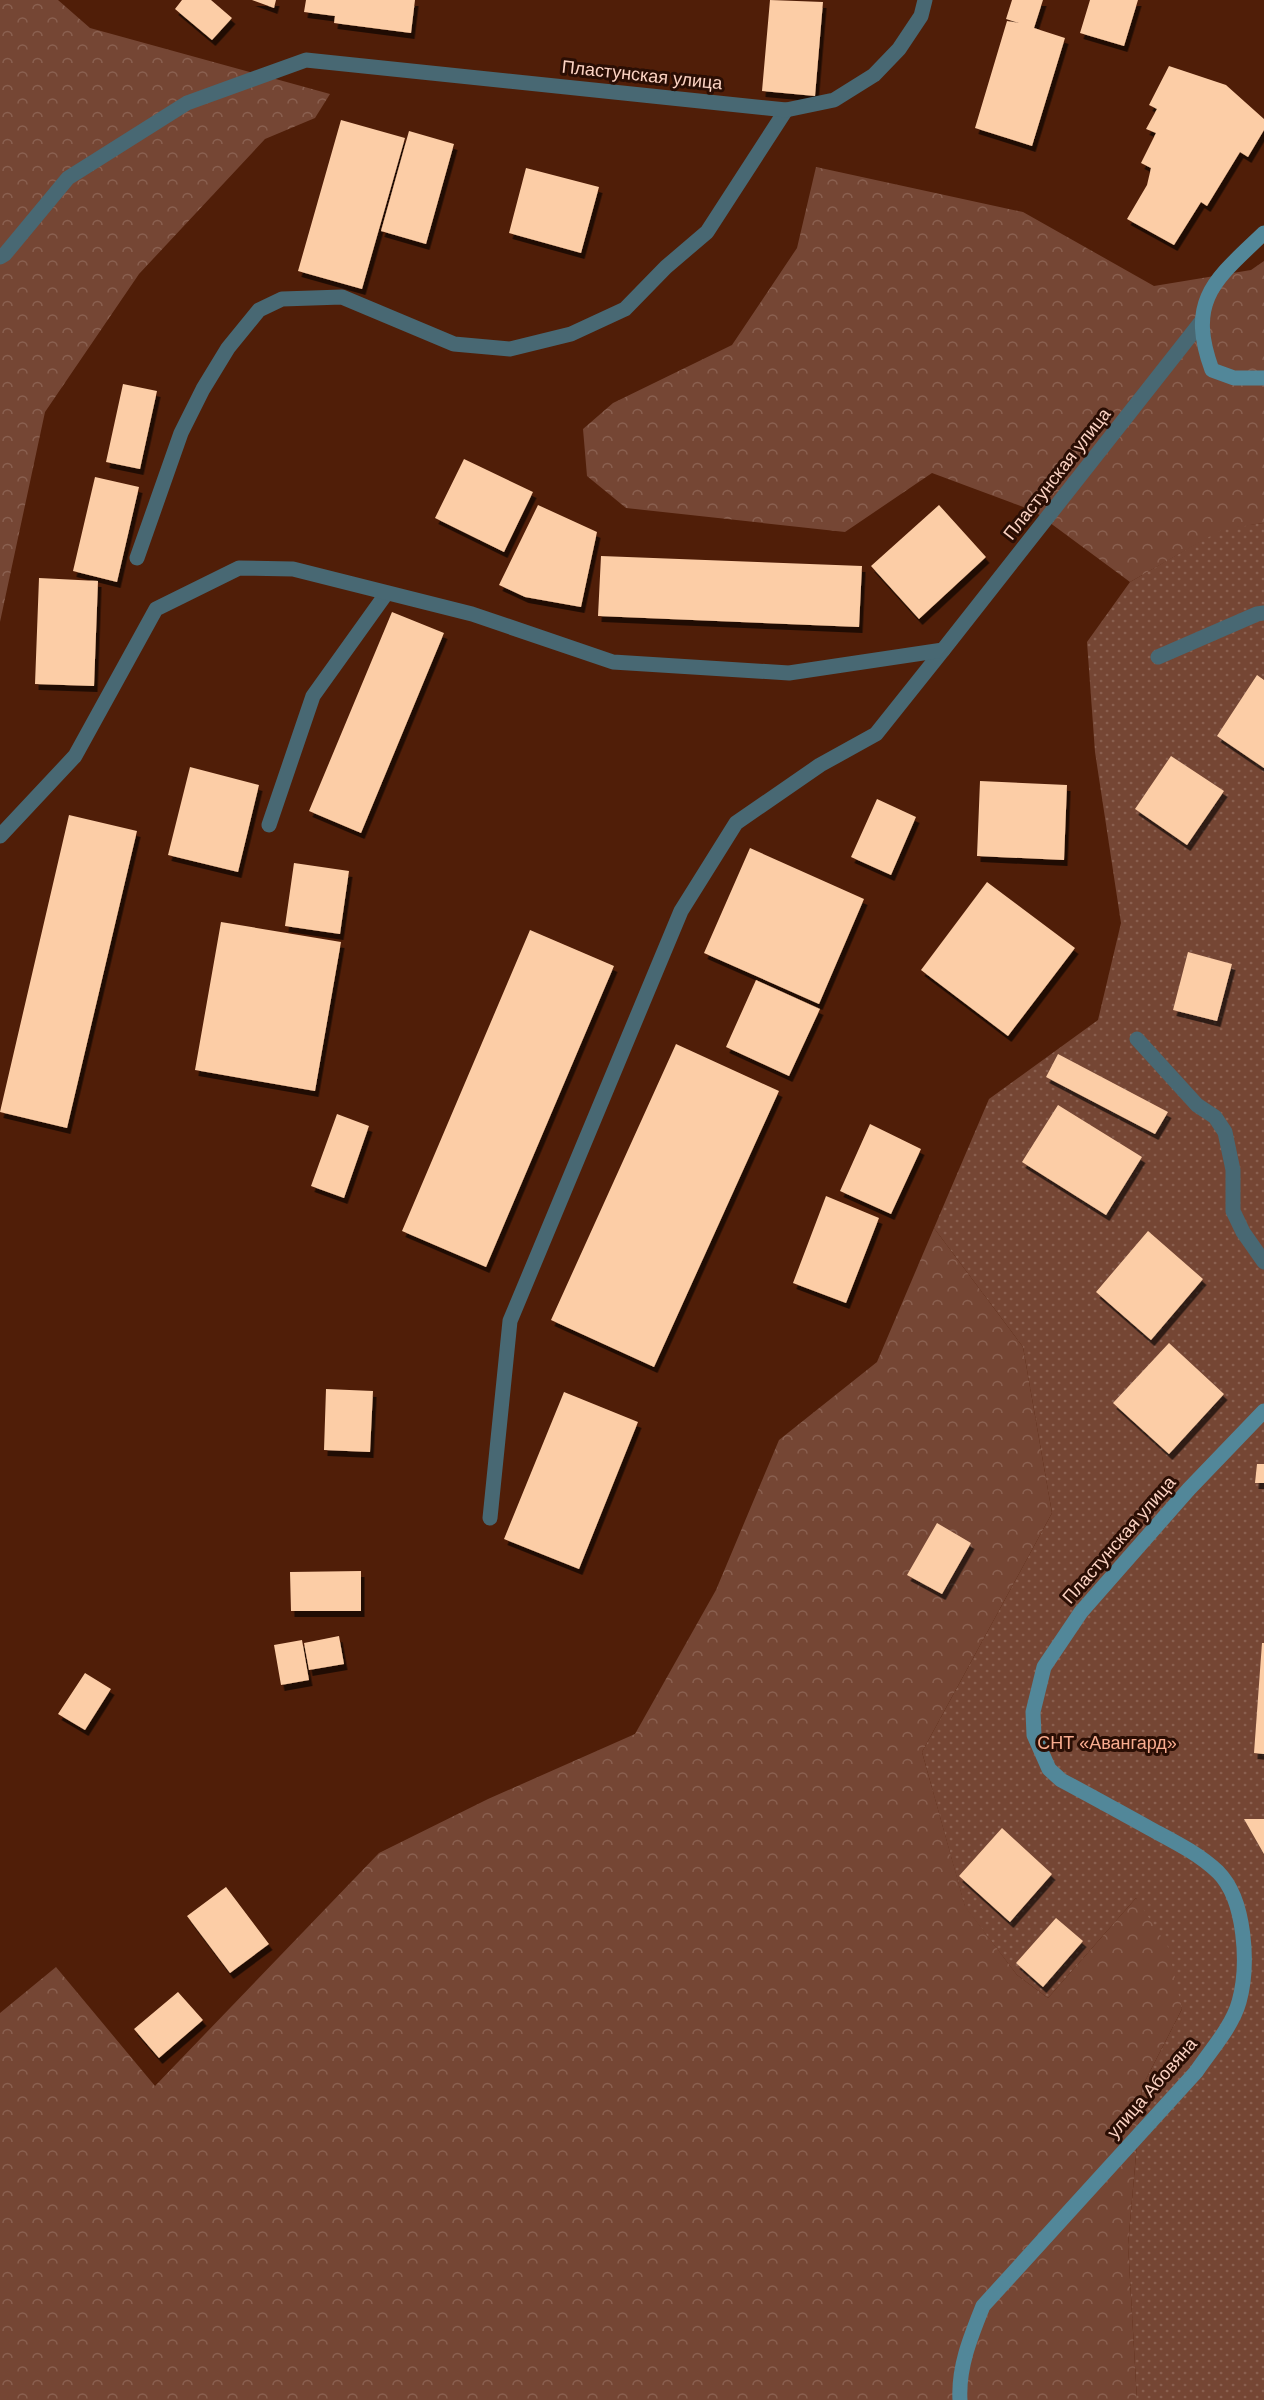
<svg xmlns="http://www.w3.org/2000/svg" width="1264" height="2400" font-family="Helvetica,sans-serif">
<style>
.green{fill:url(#green-dots)}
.forest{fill:url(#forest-crowns)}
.building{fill:#fccda6;filter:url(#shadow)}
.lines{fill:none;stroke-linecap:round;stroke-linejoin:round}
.lane{stroke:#486873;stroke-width:15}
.street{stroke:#486873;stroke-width:15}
.secondary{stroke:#528799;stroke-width:15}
.labels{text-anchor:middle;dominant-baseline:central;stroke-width:6;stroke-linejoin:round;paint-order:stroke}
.street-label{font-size:18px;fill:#fcd3c3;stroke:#2a0e04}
.park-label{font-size:18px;fill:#f9ad90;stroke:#2a0e04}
</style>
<defs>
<pattern id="green-dots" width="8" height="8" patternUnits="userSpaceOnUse" patternTransform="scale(1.5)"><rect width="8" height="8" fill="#754634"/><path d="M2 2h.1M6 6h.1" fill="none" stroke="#8a6050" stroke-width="1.8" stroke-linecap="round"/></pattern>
<pattern id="forest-crowns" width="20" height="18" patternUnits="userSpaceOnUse" patternTransform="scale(1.5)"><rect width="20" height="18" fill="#754634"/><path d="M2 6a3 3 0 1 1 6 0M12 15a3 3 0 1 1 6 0" fill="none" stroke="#8a6050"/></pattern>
<filter id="shadow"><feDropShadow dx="3.5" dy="6" stdDeviation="0" flood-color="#0009"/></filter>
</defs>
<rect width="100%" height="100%" fill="#501e08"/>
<!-- green -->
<path class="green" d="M1264,523V2400H1137L1128,2245L1142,2087L1182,2009L1136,1898L1048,1998L1017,1975L965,1907L922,1752L1052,1513L1023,1347L934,1228L989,1099L1098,1020L1121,923L1095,752L1087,642L1130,582L1223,528Z"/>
<!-- forest -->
<path class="forest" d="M0,0H58L90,28L330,94L315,118L265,139L139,274L45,412L0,622Z
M816,167L1023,212L1154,286L1251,270L1264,261V523L1223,529L1130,582L1034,511L932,473L845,532L626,508L587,476L583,429L613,403L732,345L797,248Z
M934,1228L1023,1347L1052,1513L922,1752L965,1906L1017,1975L1048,1998L1136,1898L1168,1947L1182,2009L1142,2087L1128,2245L1137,2400H0V2013L56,1967L155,2086L379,1853L488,1799L635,1734L716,1590L779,1440L877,1362Z"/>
<!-- building -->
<path class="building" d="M182,0H211L232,18L212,40L175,9Z
M252,0H276L274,8Z
M306,0H415L411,33L334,23L335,16L304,12Z
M770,0L823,2L815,96L762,91Z
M1012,0H1043L1034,28L1065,38L1032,146L975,128L1007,21L1019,23L1006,19Z
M1090,0H1138L1124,46L1080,33Z
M1169,66L1226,85L1264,119V130L1248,157L1240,152L1207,206L1201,202L1174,245L1127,219L1147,185L1151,168L1141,163L1156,133L1146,129L1157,109L1149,105Z
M341,120L405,138L362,289L298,271Z
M409,131L454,144L426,244L381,231Z
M526,168L599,187L581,253L509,233Z
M123,384L157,391L140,469L106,462Z
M464,459L533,492L504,552L435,518Z
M95,477L139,487L117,582L73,571Z
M538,505L597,532L581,607L525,597L499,585Z
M939,505L986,557L919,619L871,566Z
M601,556L862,566L859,627L598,616Z
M39,578L98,581L94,686L35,684Z
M392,612L444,633L361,833L309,811Z
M1257,675L1264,680V768L1217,736Z
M1171,756L1224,791L1187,845L1135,809Z
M190,767L259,785L238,872L168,855Z
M980,781L1067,785L1064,860L977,856Z
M877,799L916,817L891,875L851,857Z
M69,815L137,831L67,1128L0,1112Z
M750,848L864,899L819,1004L704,953Z
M294,863L349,871L340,934L285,926Z
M987,882L1075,948L1008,1036L921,970Z
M221,922L341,942L315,1091L195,1070Z
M530,930L614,966L486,1267L402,1231Z
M1188,952L1232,964L1217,1021L1173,1010Z
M756,980L820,1009L789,1076L726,1047Z
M676,1044L779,1091L654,1367L551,1320Z
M1058,1054L1168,1112L1155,1134L1046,1077Z
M1058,1105L1142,1157L1106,1215L1022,1162Z
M337,1114L369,1126L344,1198L311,1186Z
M870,1124L921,1149L891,1214L840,1191Z
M826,1196L879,1218L846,1303L793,1283Z
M1148,1231L1203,1279L1151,1340L1096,1292Z
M1169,1343L1224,1394L1169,1454L1113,1403Z
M326,1389L373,1391L370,1452L324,1450Z
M564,1392L638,1422L579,1569L504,1539Z
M1257,1464H1264V1483H1255Z
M937,1523L971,1543L942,1594L907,1575Z
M361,1571V1611H291L290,1572Z
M339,1636L344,1664L309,1670L304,1643Z
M302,1640L309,1680L281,1685L274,1645Z
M1262,1643H1264V1754L1254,1753Z
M85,1673L111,1689L85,1730L58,1714Z
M1244,1819H1264V1854Z
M1002,1828L1052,1874L1010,1922L959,1876Z
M226,1887L269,1944L230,1973L187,1916Z
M1056,1918L1083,1941L1043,1987L1016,1963Z
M178,1992L203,2020L159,2058L134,2029Z"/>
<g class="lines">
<!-- lane -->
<path class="lane" d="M137,558L181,433L203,389L228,348L259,310L282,299L342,297L454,344L510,349L571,334L625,309L666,267L707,232L786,110
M1158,657L1257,614L1264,613
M269,825L313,696L386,594
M1137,1039L1197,1105L1215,1117L1225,1132L1233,1170V1211L1243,1232L1264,1262
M490,1518L510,1321L681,911L736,823L820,765L876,734L943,650"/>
<!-- street -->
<path class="street" d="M0,257L5,254L68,178L187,103L306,60L786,110L834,100L874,75L899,49L921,16L925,0
M0,836L75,756L156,609L239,568L293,569L472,614L613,662L789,673L943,650L1201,322"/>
<!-- secondary -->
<path class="secondary" d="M1264,233C1216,279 1186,299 1212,370L1234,378H1264
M960,2400C958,2367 971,2336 983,2306L1196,2072C1210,2051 1232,2027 1239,2002C1249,1966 1246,1900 1218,1872C1198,1853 1173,1841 1149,1828C1120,1812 1091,1796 1061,1780L1049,1769L1034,1735L1033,1712L1044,1667L1081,1612L1189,1489L1264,1411"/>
</g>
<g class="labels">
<!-- street labels -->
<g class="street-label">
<text transform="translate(642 75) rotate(6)">Пластунская улица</text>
<text transform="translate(1057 474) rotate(-52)">Пластунская улица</text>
<text transform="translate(1119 1540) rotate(-49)">Пластунская улица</text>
<text transform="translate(1152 2088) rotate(-49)">улица Абовяна</text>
</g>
<!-- park labels -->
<g class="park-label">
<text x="1107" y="1743">СНТ «Авангард»</text>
</g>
</g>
</svg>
